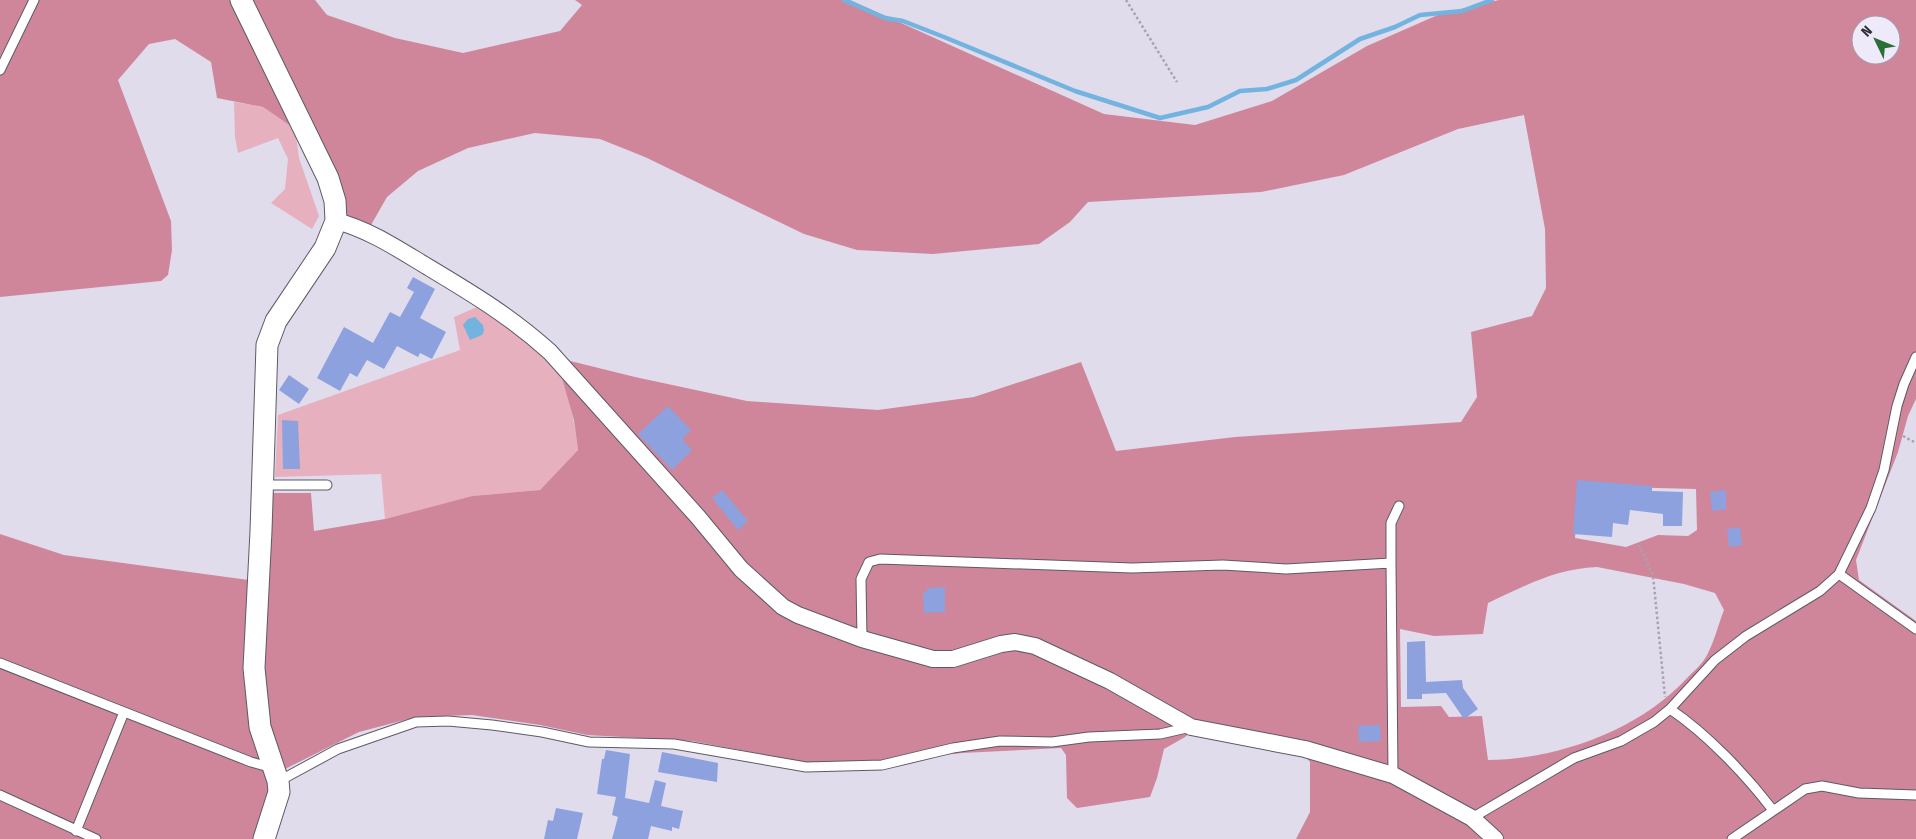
<svg xmlns="http://www.w3.org/2000/svg" width="1916" height="839" font-family="'Fira Sans Condensed',sans-serif">
<style>
.green{fill:#e6b0be}
.forest{fill:#cf869b;fill-rule:evenodd}
.water{fill:#72b3e0}
.lines{fill:none;stroke-linecap:round;stroke-linejoin:round}
.stream{stroke:#72b3e0;stroke-width:4.5}
.building{fill:#8ca1de}
.service-casing{stroke:#5e5966;stroke-width:11}
.minor-casing{stroke:#5e5966;stroke-width:18}
.tertiary-casing{stroke:#5e5966;stroke-width:23}
.path{stroke:#a7a3af;stroke-width:2.5;stroke-dasharray:2.5 2.5;stroke-linecap:butt}
.service{stroke:#fff;stroke-width:9}
.minor{stroke:#fff;stroke-width:16}
.tertiary{stroke:#fff;stroke-width:21}
</style>
<rect width="100%" height="100%" fill="#e1dceb"/>
<!-- green -->
<path class="green" d="M234,102L263,107L295,129L299,158L319,216L312,229L271,203L285,189L288,159L278,138L238,153L235,137Z
M477,307C505,323 549,347 562,378C571,400 575,427 578,450L540,490L472,496L385,519L381,474L275,477L278,415L460,350L454,317Z"/>
<!-- forest -->
<path class="forest" d="M0,0H315L327,15L395,38L463,53L560,31L582,5L575,0H850L1104,114L1195,125L1272,101L1367,46L1440,14L1499,0H1916V399L1908,416L1898,452L1856,560L1859,580L1916,621V839H1296L1310,812V762L1292,742L1200,724L1185,737L1164,749L1157,778L1150,797L1077,808L1067,798L1066,755L1061,748L962,753L877,762H803L692,741L587,735L540,725L472,715L416,717L359,732L287,768L272,783L254,839H0V534L64,555L264,582L268,493H311L314,531L385,519L472,496L540,490L578,450L574,420L562,378L546,355L635,377L747,401L878,410L974,397L1081,362L1116,451L1235,437L1461,422L1477,397L1471,332L1532,316L1546,288L1545,229L1524,115L1458,129L1344,175L1261,192L1088,202L1070,222L1039,244L933,254L857,250L804,234L645,157L600,139L535,133L468,148L418,171L387,197L371,225L342,215L295,129L263,107L217,98L211,62L175,39L149,44L118,80L171,221L172,250L168,275L161,281L0,297ZM1861,25H1891V55H1861ZM1580,486L1696,489L1697,530L1688,536L1658,535L1626,547L1575,538ZM1597,567L1684,584L1715,593L1724,610C1718,625 1714,643 1706,657C1702,664 1694,671 1688,677C1640,730 1559,759 1488,760L1482,716L1449,717L1441,706L1401,707L1400,629L1434,636L1483,634L1488,603C1525,586 1554,569 1597,567Z"/>
<!-- water -->
<path class="water" d="M475,317L483,325L484,331L482,335L470,340L463,325L468,319Z"/>
<g class="lines">
<!-- stream -->
<path class="stream" d="M844,0L885,18L903,21L944,37L1075,91L1160,118L1208,107L1240,91L1267,89L1296,80L1360,39L1395,27L1420,15L1462,11L1492,0"/>
</g>
<!-- building -->
<path class="building" d="M413,277L435,289L420,318L446,332L432,359L420,353L418,357L397,346L384,369L367,360L357,377L350,373L340,391L317,378L344,327L373,343L390,312L400,317L414,292L407,288Z
M289,375L309,389L299,404L279,390Z
M668,406L691,430L682,439L692,450L672,470L638,434Z
M282,420L298,421L300,469H283Z
M1577,480L1652,486V491L1683,492L1682,526H1663V514L1630,510L1628,525L1613,523L1612,537L1573,534Z
M722,490L748,521L738,530L712,498Z
M1726,490V509L1712,511L1710,492Z
M1740,527L1742,545L1729,547L1727,529Z
M945,587V612L924,613L923,592H927V588Z
M1425,641L1426,682L1462,680L1463,688L1478,709L1464,719L1446,693L1422,694V699H1407V642Z
M1380,725L1381,741L1359,742L1358,726Z
M606,750L630,754L625,798L649,803L655,780L666,783L661,806L683,811L679,829L672,827V831L651,826L648,839H612L618,817L612,815L616,797L597,794L602,759H604Z
M662,752L718,763L717,782L658,772Z
M556,808L583,813L577,839H544L548,820L553,821Z"/>
<g class="lines">
<defs>
<path id="service" d="M0,70L34,0
M263,485H327
M1391,563V523L1399,506
M1839,574L1916,629
M862,639L861,579L869,562L880,559L1132,568L1223,565L1286,569L1391,563L1393,775
M0,663L251,762L273,768
M1670,709C1707,734 1745,774 1772,809
M279,781L338,749L416,722L448,721L492,725L542,732L589,742L674,744L806,767L882,765L953,748L1000,741L1052,742L1089,737L1160,734L1191,727
M0,795L96,839
M1472,818L1574,758L1621,741L1654,722L1670,709L1715,660L1746,636L1820,591L1839,574L1871,508L1884,470L1897,406L1904,384L1916,357
M76,831L124,712
M1732,839L1805,789L1822,786L1859,793L1916,795"/>
<path id="minor" d="M336,221C370,230 398,249 428,267C473,294 510,316 550,352L698,517L741,569L783,607L798,615L862,639L933,659H953L1001,644L1015,642L1035,646L1110,681L1191,727L1305,749L1393,775L1472,818L1495,839"/>
<path id="tertiary" d="M241,0L328,178L335,201L336,221L325,248L276,321L267,345L261,531L254,668L260,727L278,781L279,792L264,839"/>
</defs>
<!-- service casing -->
<use href="#service" class="service-casing"/>
<!-- minor casing -->
<use href="#minor" class="minor-casing"/>
<!-- tertiary casing -->
<use href="#tertiary" class="tertiary-casing"/>
<!-- path -->
<path class="path" d="M1126,0L1177,82
M1903,436L1916,443
M1639,545L1653,575L1665,697"/>
<!-- service -->
<use href="#service" class="service"/>
<!-- minor -->
<use href="#minor" class="minor"/>
<!-- tertiary -->
<use href="#tertiary" class="tertiary"/>
</g>
<!-- north arrow -->
<g transform="translate(1876 40) rotate(313)"><circle r="24" fill="#eeeaf9" stroke="#a29eaa"/>
<path d="M0-4L9 19L0 12L-9 19Z" fill="#2b6e39"/>
<text y="-8" font-size="14" font-weight="bold" text-anchor="middle" fill="#2f2d33">N</text>
</g>
</svg>
